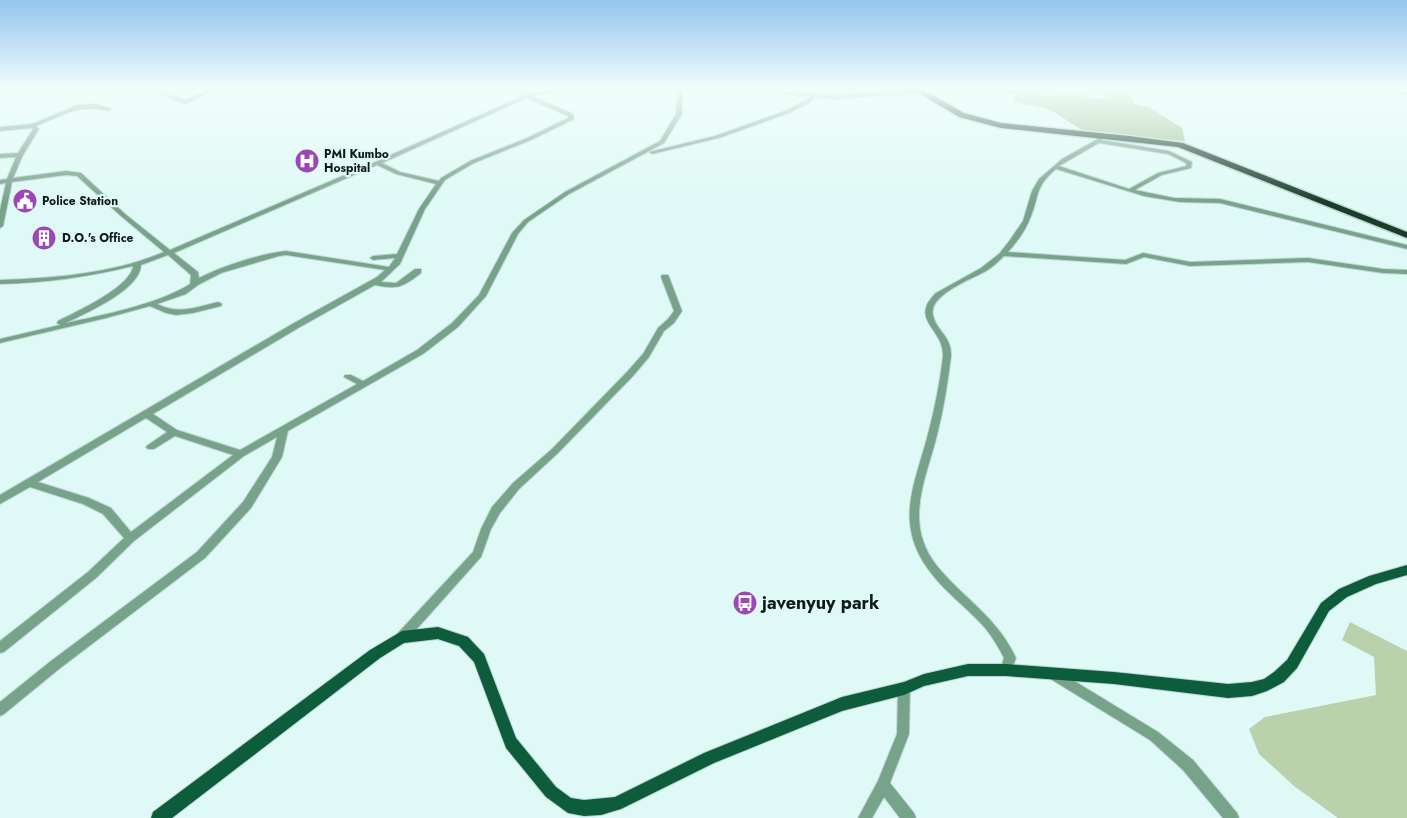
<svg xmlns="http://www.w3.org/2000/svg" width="1407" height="818" font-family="Jost,sans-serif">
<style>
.green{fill:#bad1ac}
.forest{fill:#a4c291}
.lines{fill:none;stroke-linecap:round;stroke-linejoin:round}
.minor-casing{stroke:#bed6d3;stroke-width:2}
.major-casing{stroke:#bed6d3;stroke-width:2}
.highway-casing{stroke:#bed6d3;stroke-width:3}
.minor{fill:#77a38b;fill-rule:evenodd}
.major{fill:#0d5c3c;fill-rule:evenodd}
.highway{fill:#183d2b;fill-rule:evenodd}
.labels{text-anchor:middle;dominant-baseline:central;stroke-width:4.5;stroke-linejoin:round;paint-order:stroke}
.far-poi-label{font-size:12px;font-weight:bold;fill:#101a19;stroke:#dffaf6;text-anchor:start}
.near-poi-label{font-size:18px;font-weight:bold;fill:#101a19;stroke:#dffaf6;text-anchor:start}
</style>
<rect width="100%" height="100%" fill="#dffaf6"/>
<!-- green -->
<path class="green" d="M1350,622L1407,651V818H1338L1294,786L1259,754L1249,729L1265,717L1376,695L1374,657L1342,640Z"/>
<!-- forest -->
<path class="forest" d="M1096,88H1113L1129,91L1134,104L1149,107L1182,128L1185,141L1094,134C1077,130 1067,119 1052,111C1046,107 1025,105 1014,101L1015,95H1056L1063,90L1086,93V98L1108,99Z"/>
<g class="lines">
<defs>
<path id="minor" d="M144,88H149L185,100L213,88H218L185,104Z
M510,88H515L528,94L559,88H565V89L532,96L573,114L574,119L531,140L474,163L445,180L425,209L400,264L381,282L396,283L415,269H421V273C403,287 398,290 375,285L300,327L153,414L177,430L240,450L357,384L344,377L345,375H351L363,381L417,350L452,323L479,295L512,233L524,220L565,192L660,141L676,114L678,92L676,88H680L682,92V114L664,143L569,194L528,222L518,234L486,296L458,327L423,354L288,431L282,457L251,508L205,558L59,669L4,714L0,716V702L51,661L197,552L243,502L272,457L277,437L244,456L134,541L96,578L4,652L0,653V641L88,572L124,538L103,514L83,504L30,487L0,504V495L294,323L377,277L385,270L286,255L279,256L221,273L198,285L186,294L157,304C178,315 197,307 218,302L222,304L221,306L193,313L176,315L166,313L150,306L106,318L0,343V339L60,325L57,323L58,321C76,312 131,287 133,266C89,277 45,283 0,284V280C54,278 113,274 164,252L121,216L77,176L66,175L12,182L3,226L0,228V210L6,183L0,184V180L7,179L16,157L0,158V154L18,153L33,129L32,128L0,131V127L32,124L78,105L94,104L110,108L111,109L108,111C78,104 64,115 36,126L39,129L23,155L13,178L66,171L81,173L125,214L170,250L375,162L523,96ZM527,98L568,116V118L527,138L470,161L441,178L439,181L400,172L382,163ZM377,165L396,174L436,184L419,209L397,254L373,256L370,258L373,260L395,258L389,267L286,251C260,254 222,266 199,278L198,272L174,253ZM168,255L191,275L190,284C159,304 103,315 66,323C86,313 140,290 141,265ZM146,418L167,432L148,445L146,447L148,449H154L175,436L233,455L131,532L111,508L89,498L38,482Z
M760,88H767L793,93L833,95L922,91L924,92L922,93L833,99L816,97L809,103L789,113L719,138L652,154L649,152L715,136L785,111L811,97L793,95Z
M1000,88C1012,86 1021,96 1036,90L1035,88H1039L1041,91C1029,99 1012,96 1000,88Z
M1370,88H1378L1407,93V95Z
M1101,135L1104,137L1102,140L1169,151L1192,162L1191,168L1162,175L1135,190L1174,198L1220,199L1407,245V249L1220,203L1180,202L1144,196L1056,169C1034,188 1040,194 1031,216C1026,230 1017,242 1008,252L1125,260L1143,253L1190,262L1308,258L1383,269L1407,270V274L1383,273L1308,262L1190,266L1144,257L1126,264L1004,256C998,262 993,267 986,271C972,279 928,295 933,315C936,331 952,336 951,356C948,381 944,407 938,431C927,478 902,522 937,566C964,599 997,617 1016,658L1010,674L1006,676L1002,674L1000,670L1004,658C999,648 993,638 986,629C968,608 944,592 928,569C895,523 914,486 927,438C934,412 940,383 943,356C944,328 908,320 936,293L981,268L999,254L1010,240L1023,221L1032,191L1039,179L1062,159L1096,140ZM1099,143L1168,154L1186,163V166L1158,173L1129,189L1059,166Z
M662,275H668L669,277L682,311L674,323L664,331L649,357L633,376L558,453L519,489L500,513L491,529L481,557L406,641L402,642L398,641L396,637L398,633L473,552L481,529L492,507L513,483L552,449L627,372L643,354L658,328L668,319L674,311L661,277Z
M1053,668L1158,732L1193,760L1237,813L1239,818H1223L1183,770L1150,740L1049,678L1047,674L1049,670Z
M904,682L908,684L910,688L909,734L890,783L914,813L916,818H900L884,797L872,818H858L878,781L897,734L898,688L900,684Z"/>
<path id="major" d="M1407,565V575L1376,584L1347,597L1329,611L1297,668L1284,682L1267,691L1252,696L1228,698L1114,684L1006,676H968L924,686L904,695L842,711L714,763L621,809L601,815L584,816L568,813L546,797L506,748L474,662L459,646L438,639L404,643L380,658L172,818H151L153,812L370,650L402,631L438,627L468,637L484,654L516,738L556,787L571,798L584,800L615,797L704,753L842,697L904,682L924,674L968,664H1006L1114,672L1228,684L1252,682L1264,679L1274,672L1287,660L1321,603L1339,589L1369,576Z"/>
<path id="highway" d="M886,88L922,89L964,113L1001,123L1129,136L1183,143L1407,232V238L1178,147L1001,128L959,117L917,92L889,90Z"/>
</defs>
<!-- minor casing -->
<use href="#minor" class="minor-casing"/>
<!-- major casing -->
<use href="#major" class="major-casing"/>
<!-- highway casing -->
<use href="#highway" class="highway-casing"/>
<!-- minor -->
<use href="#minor" class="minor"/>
<!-- major -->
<use href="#major" class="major"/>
<!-- highway -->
<use href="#highway" class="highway"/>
</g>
<!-- sky -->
<linearGradient id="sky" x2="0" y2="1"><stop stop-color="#93c5ef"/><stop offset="0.44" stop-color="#f1fdfb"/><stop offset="1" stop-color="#f1fdfb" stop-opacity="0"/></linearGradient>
<rect width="1407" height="202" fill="url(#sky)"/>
<!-- icons -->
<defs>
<symbol id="hospital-disc" viewBox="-11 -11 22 22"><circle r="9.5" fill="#9b47b5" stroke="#dffaf6"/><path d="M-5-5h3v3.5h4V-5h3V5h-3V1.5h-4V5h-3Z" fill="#fff"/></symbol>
<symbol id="civic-disc" viewBox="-11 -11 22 22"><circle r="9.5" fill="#9b47b5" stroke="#dffaf6"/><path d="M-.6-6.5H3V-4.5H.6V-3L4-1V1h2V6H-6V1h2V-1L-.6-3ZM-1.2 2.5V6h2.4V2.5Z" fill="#fff"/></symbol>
<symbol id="building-disc" viewBox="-11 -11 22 22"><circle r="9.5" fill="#9b47b5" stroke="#dffaf6"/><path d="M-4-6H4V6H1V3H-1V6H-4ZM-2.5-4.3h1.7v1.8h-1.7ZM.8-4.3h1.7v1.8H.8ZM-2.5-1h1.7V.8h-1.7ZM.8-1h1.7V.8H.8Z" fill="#fff"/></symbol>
<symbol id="bus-disc" viewBox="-11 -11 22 22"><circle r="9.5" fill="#9b47b5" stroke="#dffaf6"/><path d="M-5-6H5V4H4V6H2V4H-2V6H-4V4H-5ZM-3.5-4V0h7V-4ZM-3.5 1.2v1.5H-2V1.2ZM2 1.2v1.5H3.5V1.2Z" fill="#fff"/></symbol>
</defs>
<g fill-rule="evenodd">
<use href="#hospital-disc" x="293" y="147" width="28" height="28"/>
<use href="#civic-disc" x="11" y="187" width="28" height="28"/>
<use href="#building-disc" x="30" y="224" width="28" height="28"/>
<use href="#bus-disc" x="731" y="589" width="28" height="28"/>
</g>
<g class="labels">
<!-- far-poi labels -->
<g class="far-poi-label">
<text x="324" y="154">PMI Kumbo<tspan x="324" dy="14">Hospital</tspan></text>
<text x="42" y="201">Police Station</text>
<text x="62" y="238">D.O.'s Office</text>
</g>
<!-- near-poi labels -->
<g class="near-poi-label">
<text x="762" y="603">javenyuy park</text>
</g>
</g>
</svg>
